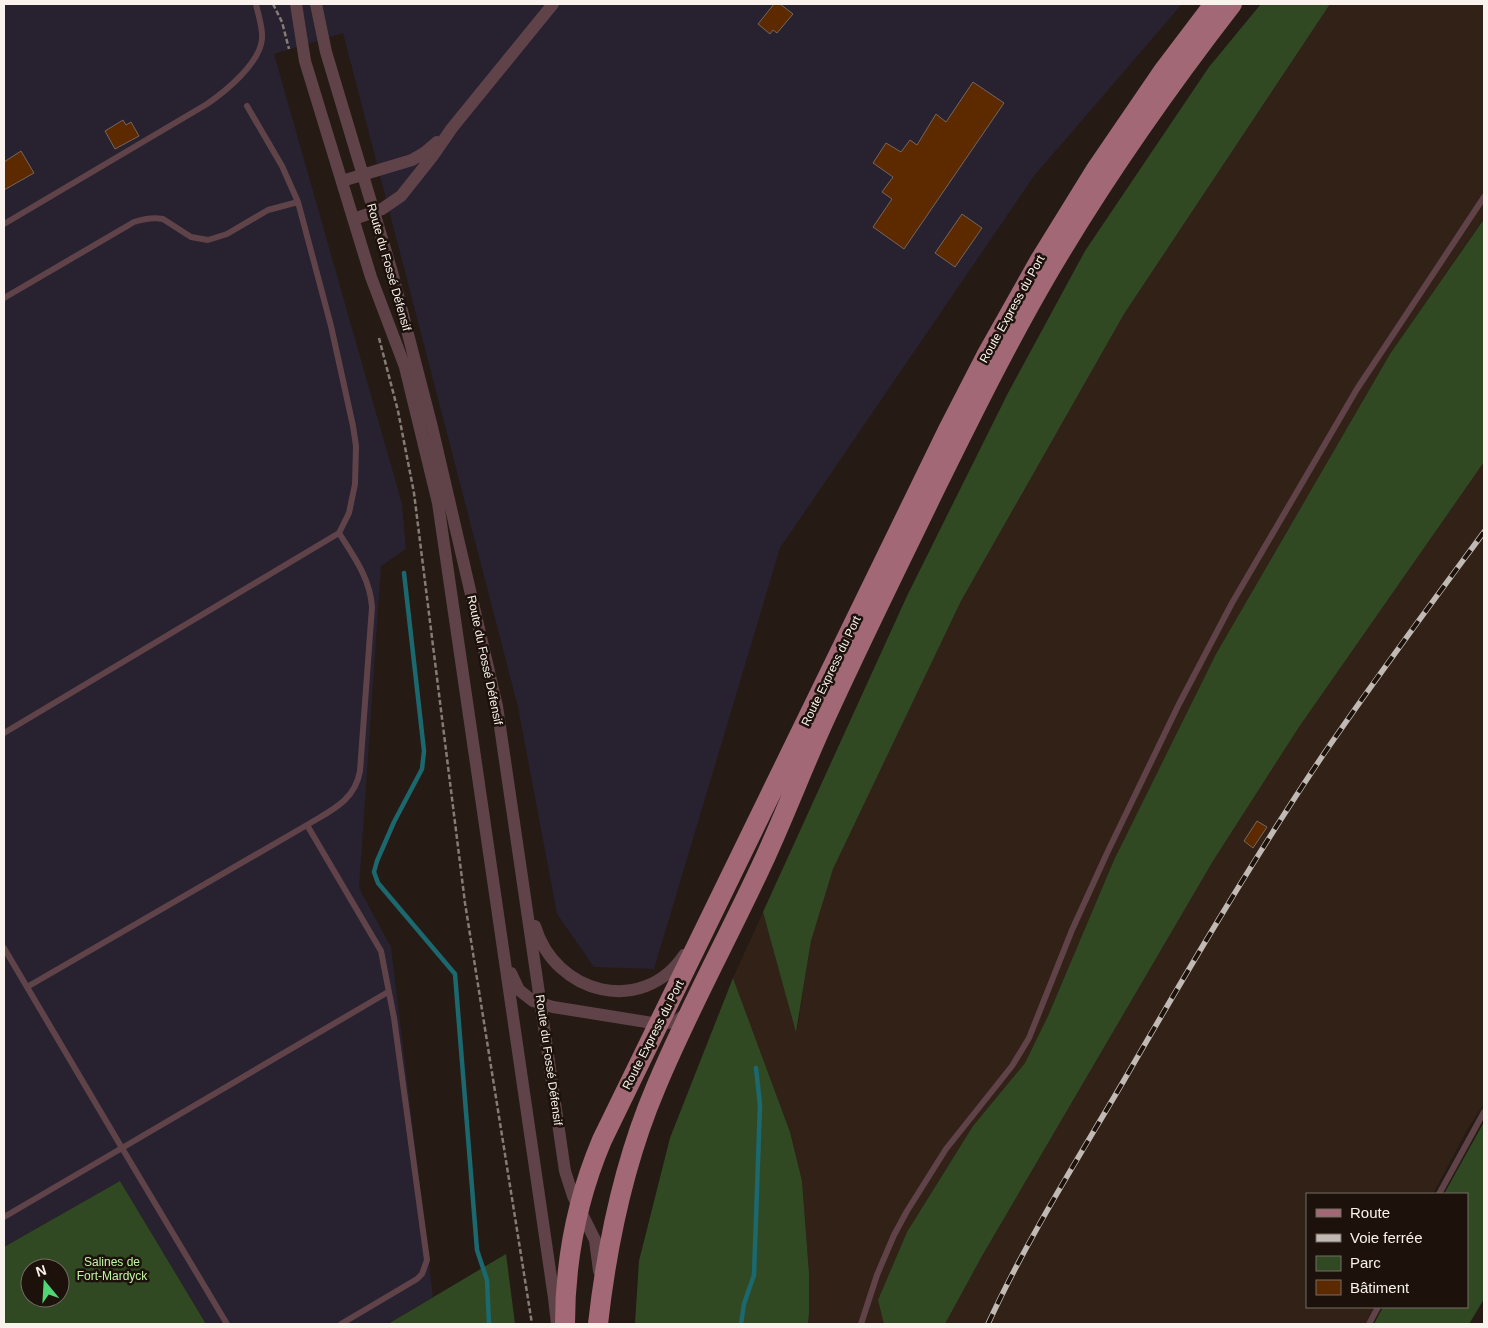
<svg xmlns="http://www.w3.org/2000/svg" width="1488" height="1328" font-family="Helvetica,sans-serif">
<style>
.industrial{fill:#272130}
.built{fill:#322117}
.green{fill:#314923;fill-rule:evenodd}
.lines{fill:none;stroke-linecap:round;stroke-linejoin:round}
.stream{stroke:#1c686f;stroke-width:4.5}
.building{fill:#5d2a00;stroke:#74675e}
.path{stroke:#857c76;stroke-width:2.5;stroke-dasharray:5 2.5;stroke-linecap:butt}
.service{stroke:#604349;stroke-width:6}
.minor{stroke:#604349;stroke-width:12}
.primary{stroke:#a26875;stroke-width:20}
.rail-casing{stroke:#c1b9b3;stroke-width:5.5}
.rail{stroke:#1c120b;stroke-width:4;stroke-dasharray:11;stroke-linecap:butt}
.labels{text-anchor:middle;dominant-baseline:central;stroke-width:5;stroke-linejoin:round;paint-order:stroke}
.street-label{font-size:12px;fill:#faf2ed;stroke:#1c120b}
.park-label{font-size:12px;fill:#c0f5a4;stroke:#1c120b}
</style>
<rect width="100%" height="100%" fill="#251b14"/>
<!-- industrial -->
<path class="industrial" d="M4,4H1182L1034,176L780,548L654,969L594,967L557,914L518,707L343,33L274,54L402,504L406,549L381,566L359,888L391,947L433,1297L388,1324H206L120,1181L4,1247Z"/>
<!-- built -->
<path class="built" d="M1330,4H1484V218L1390,354L1216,654L1114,860L1048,1016L1025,1063L973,1126L907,1232L878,1300L884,1324H808L809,1313V1273L802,1181L790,1132L733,978L763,912L797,1030L811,941L833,869L961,601L1124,314Z
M1484,462V1104L1467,1130L1433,1194H1307V1307H1374L1365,1324H945L982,1256L1213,861L1299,727Z"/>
<!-- green -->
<path class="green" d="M1261,4H1330L1124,314L961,601L833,869L811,941L796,1032L763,912L907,596L1008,393L1085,251L1209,67Z
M1484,219V462L1299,727L1213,861L982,1256L945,1324H884L878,1300L907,1232L973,1126L1025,1063L1048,1016L1114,860L1216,654L1390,354Z
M733,978L790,1132L802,1181L809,1273V1313L808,1324H635L639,1261L670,1138Z
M1484,1122V1299L1469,1324H1374L1383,1307H1467V1194H1444Z
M120,1181L206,1324H4V1247ZM30,1268H60V1298H30Z
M506,1254L515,1324H388Z"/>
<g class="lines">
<!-- stream -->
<path class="stream" d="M404,573L424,751L422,769L394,822L377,861L374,872L378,883L455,974L477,1250L487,1280L489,1324
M741,1324L744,1304L754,1275L760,1105L756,1068"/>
</g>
<!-- building -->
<path class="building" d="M774,4H780L793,14L777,33L773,30L770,34L758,24Z
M973,82L1004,103L904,249L873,227L892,199L882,192L893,177L873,163L886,143L901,152L910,140L917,145L936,114L946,122Z
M123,120L126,125L131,122L139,136L115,149L105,131Z
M21,151L34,173L4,190V162Z
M962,214L982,228L955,267L935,253Z
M1257,821L1267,827L1253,848L1244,841Z"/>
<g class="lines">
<!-- path -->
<path class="path" d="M273,4L282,22L289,49
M379,338L398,411L414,493L465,903L532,1324"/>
<!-- service -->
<path class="service" d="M247,106L282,166L298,202L331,326L353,426L356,446L355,484L349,513L339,533
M4,224L207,104C226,91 260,63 262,39C263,27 258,15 256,4
M4,298L134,222C143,219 153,217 163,219L191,237L208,240L227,234L268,210L298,202
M4,733L339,533C354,557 370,578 372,607L360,771C355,801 330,811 307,825
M4,948L122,1148L4,1217
M27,987L307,825L381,951L394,1018L427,1260L422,1274L417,1279L341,1324
M1439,1194L1484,1112
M227,1324L122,1148L388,992
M861,1324L877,1275L894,1235L907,1211L946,1149L1012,1066L1029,1038L1072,930L1108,851L1179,704L1232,603L1357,389L1484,197
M1369,1324L1378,1307"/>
<!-- minor -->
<path class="minor" d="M296,4L305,61L371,277L405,367L438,503L554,1298L557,1324
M316,4L326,52L392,272L432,427L497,706L565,1171L573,1196L595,1240L599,1271
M342,181L412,160L424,153L437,142
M354,219L382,209L401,196L432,157L452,128L553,4
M535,926C555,994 642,1017 684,955
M511,973L519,990L533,1001L553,1007L659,1024L675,1022L688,1012"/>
<!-- primary -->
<path class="primary" d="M565,1324C565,1261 577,1199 602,1140L948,430L986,356L1040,260L1095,171L1164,70L1214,4
M598,1324C607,1244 624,1162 656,1087C688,1010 729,936 764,860C787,810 806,759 829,710C863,636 899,563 935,489C972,414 1009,339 1052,266C1106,175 1167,88 1232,4"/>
<defs>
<path id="rail" d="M988,1324C1026,1241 1076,1162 1123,1082C1186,973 1249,866 1319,761C1372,683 1428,608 1484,532"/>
</defs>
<!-- rail casing -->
<use href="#rail" class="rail-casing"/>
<!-- rail -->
<use href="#rail" class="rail"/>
</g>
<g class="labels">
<!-- street labels -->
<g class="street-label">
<text transform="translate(389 267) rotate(74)">Route du Fossé Défensif</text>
<text transform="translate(1012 309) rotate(-61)">Route Express du Port</text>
<text transform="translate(485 660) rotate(78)">Route du Fossé Défensif</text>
<text transform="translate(831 671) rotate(-64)">Route Express du Port</text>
<text transform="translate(653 1035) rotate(-63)">Route Express du Port</text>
<text transform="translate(549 1060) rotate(82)">Route du Fossé Défensif</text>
</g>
<!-- park labels -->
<g class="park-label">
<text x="112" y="1262">Salines de<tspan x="112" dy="14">Fort-Mardyck</tspan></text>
</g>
</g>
<!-- border -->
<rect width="1488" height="1328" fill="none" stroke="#faf2ed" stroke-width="10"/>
<!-- legend -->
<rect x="1306" y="1193" width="162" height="115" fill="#1c120b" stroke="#756c65"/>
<rect x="1316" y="1209" width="25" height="8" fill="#a26875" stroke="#756c65"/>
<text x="1350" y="1218" font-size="15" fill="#faf2ed">Route</text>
<rect x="1316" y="1234" width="25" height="8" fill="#c1b9b3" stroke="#756c65"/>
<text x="1350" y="1243" font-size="15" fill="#faf2ed">Voie ferrée</text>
<rect x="1316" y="1256" width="25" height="15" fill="#314923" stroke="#756c65"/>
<text x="1350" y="1268" font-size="15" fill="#faf2ed">Parc</text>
<rect x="1316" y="1280" width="25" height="15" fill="#5d2a00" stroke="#756c65"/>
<text x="1350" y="1293" font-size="15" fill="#faf2ed">Bâtiment</text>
<!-- north arrow -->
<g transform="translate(45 1283) rotate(342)"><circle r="24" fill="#1c120b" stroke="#756c65"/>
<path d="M0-4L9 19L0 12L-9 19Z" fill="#50d674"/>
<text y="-8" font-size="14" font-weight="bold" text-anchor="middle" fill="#faf2ed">N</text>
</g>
</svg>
